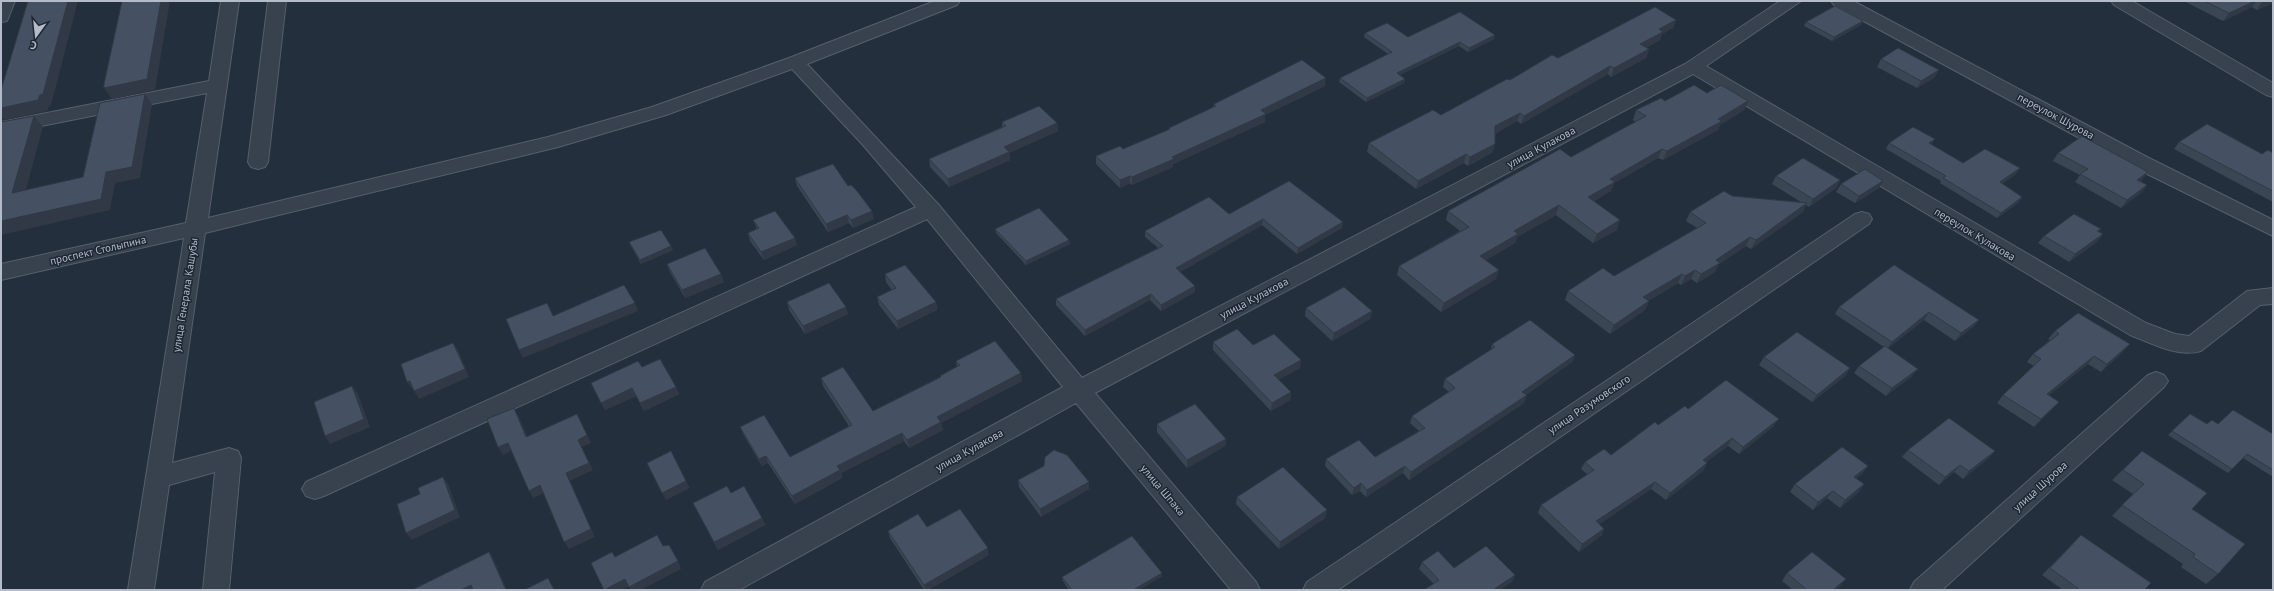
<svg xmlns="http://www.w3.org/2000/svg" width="2274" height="591" font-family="'PT Sans',sans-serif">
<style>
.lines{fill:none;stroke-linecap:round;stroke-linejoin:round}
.minor-casing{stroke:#565f6c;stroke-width:2}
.minor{fill:#38414e;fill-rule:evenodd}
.wall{fill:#3b4654}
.shaded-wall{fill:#303945}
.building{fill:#455162;stroke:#303945}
.labels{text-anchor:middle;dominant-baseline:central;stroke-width:3;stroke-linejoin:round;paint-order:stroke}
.street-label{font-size:11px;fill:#b4bcc9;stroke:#1d2633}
</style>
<rect width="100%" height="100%" fill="#242f3e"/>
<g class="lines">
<defs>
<path id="minor" d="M1,1H15L7,21L1,22Z
M221,1H239L208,218L548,137L652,107L789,58L935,1H960L957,5L807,64L938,204L1082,378L1685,64L1780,1H1801L1706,66L2146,323L2175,334L2189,336L2247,291L2273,288V304L2260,305L2201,351C2178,358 2151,343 2130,335L1693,74L1095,393L1256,582L1260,590H1231L1076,403L739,590H701L705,582L1063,387L927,219L324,496L315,499L306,496L302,489L306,482L916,207L863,145L792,69L666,115L558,147L205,233L172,463L229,448L238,451L241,458L229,590H203L215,472L169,485L154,590H128L184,238L1,280V264L186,223L207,93L1,134V122L209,81Z
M268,1H286L268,162L265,167L258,169L251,167L248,162Z
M1831,1H1853L2147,157L2273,220V236L2133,167L1834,5Z
M2111,1H2132L2273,83V97L2266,95L2114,5Z
M1862,212L1869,214L1872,219L1869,224L1338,590H1303L1307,582L1855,214Z
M2156,372L2164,375L2168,381L2164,387L1942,590H1910L1914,582L2148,375Z"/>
</defs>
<!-- minor casing -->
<use href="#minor" class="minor-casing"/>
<!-- minor -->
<use href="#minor" class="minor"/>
</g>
<!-- wall -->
<path class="wall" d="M2184,1H2273V3L2257,10L2252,7L2223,21Z
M1676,20L1673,28L1662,34L1660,40L1646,48L1649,49L1646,58L1611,77L1608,74L1521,124L1517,121L1495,134L1493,152L1468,166L1464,163L1416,189L1367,152L1369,143L1441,115L1510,80L1558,58Z
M1863,21L1861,25L1832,41L1804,26L1806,22Z
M1365,33L1408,37L1494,39L1468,52L1459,46L1400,75L1405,79L1404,83L1366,102L1339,82L1340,78L1388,54L1364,37Z
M1881,59L1935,77L1917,88L1877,67Z
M1325,86L1265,115V122L1173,164V167L1132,185L1130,183L1120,188L1096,164V156L1123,149L1169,130V128L1213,107L1214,104Z
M1707,93L1748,101L1744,110L1720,125L1718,130L1663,160L1658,158L1614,183L1611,191L1594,201L1617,230L1593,243L1556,215L1517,237L1515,243L1486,260L1496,279L1441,312L1397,275L1399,266L1460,231L1446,220L1448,211L1571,157L1636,122L1633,120L1636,110L1665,101Z
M1002,122L1057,123L1058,131L1009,153L1010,160L949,187L930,167L929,159L1002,127Z
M1935,139L1931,144L1963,163L2016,174L2002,184L2022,197L2018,203L1997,218L1940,183L1941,181L1886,149L1889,143Z
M2179,142L2262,154L2273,153V202L2174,149Z
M2058,153L2142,180L2140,181L2147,185L2141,193L2121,208L2075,182L2080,175L2053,161Z
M1776,176L1840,180L1836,188L1809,207L1806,205L1803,212L1751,249L1746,246L1719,264L1715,272L1697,283L1691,279L1681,285L1678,283L1648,301H1649L1645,310L1610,334L1565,300L1568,291L1614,276L1697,228L1686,221L1690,212L1732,196L1801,202L1772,184Z
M795,178L848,186L874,219L853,228L849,223L828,232L797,186Z
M1841,184L1879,188L1855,203L1836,192Z
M1229,214L1342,228L1297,254L1262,225L1180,272L1195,292L1161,311L1150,300L1085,336L1056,305V299L1158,248L1145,237V231Z
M753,220L797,245L764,260L750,241L748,233L757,229Z
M995,229L1069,240L1070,244L1026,265L996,233Z
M2101,229L2098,231L2103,234L2097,242L2069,262L2038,243L2044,236Z
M629,242L673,250L641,264L631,246Z
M667,264L724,282L685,298L670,272Z
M1894,265L1979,320L1973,327L1955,341L1924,320L1888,348L1912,376L1886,396L1854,373L1859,366L1884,347L1835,314L1839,307Z
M885,274L936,302L937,310L898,329L879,305L877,297L892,290L886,282Z
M787,302L848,314L805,334L789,310Z
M1306,308L1372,311L1370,319L1332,341L1305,316Z
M2055,331L2123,352L2101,372L2088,364L2049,395L2059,402L2034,427L1997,403L2003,395L2034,366L2027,362L2033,354L2050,340L2048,339Z
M1213,342L1253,345L1300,368L1278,380L1291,392L1290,400L1271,411L1213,350Z
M1492,344L1575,355L1572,362L1526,395L1524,403L1409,480L1403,473L1366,497L1360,491L1352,495L1325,466L1326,459L1375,457L1419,431L1410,423L1412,416L1449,392L1443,387L1445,379L1491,350Z
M1764,357L1850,368L1845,376L1812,402L1759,365Z
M956,361L1022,381L941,423L943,430L909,448L904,441L841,473L842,478L795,504L768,463L762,466L743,434L740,427L790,457L849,426L823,386L821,378L873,411L940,377V376L957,367Z
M642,367L676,387L679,394L644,411L636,396L605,410L591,383Z
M1688,409L1774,426L1739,454L1728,446L1706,462L1707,463L1703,471L1666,500L1651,489L1599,524L1604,529L1601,536L1579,552L1538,513L1541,505L1588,475L1581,469L1585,462L1611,455L1658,425Z
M2190,414L2207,424H2218L2273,434V477L2243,458L2228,473L2168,435Z
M1157,424L1226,439L1225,446L1187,468L1157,432Z
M1908,450L1995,451L1989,458L1963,479L1954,472L1939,485L1902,457Z
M2142,451L2192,509L2218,574L2206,584L2181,567L2183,564L2112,516L2133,494L2112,480Z
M1868,466L1862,474L1856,478L1864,484L1859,492L1840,508L1827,498L1813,510L1790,492L1795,484Z
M1018,480L1089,489L1041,517L1019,487Z
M731,493L762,518L765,525L718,550L693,503Z
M1237,497L1325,518L1279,549L1236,504Z
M927,527L989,555L928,590H924L890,538L888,531Z
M2081,535L2144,590H2063L2042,575Z
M1422,562L1454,568L1515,575L1512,582L1434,584L1419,569Z
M1162,573V576L1139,590H1069L1063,581L1062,577Z
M1787,573L1840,586L1836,590H1793L1782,581Z"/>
<!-- shaded-wall -->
<path class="shaded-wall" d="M68,1H78L51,105L49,106L47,111L4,120L1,116V108Z
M161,1H170L155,90L112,99L104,88Z
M2255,1H2256L2252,7L2223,21L2229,13Z
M2266,1H2273V3L2257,10L2262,2Z
M1676,20L1673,28L1662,34L1660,40L1637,53L1640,44L1659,29Z
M1863,21L1861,25L1832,41L1834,37Z
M1495,35L1494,39L1468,52L1469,48Z
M1460,42L1459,46L1396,77L1397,73Z
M1649,49L1646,58L1611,77L1614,68Z
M1610,66L1608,74L1521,124L1524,116Z
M1939,70L1935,77L1917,88L1921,81Z
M1326,78L1325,86L1265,115V122L1173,164V167L1132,185V177L1172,157L1261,110Z
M1405,79L1404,83L1366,102L1367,98Z
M145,94L152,105L140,178L115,183L110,210L1,235V221L106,172Z
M1748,101L1744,110L1720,125L1718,130L1663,160L1667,151Z
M1520,113L1517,121L1493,135L1495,126Z
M34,116L43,127L22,204L12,193Z
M1057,123L1058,131L1009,153L1010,160L949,187L948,179L1004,147Z
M1935,139L1931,145L1929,143Z
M1495,144L1493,152L1468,166L1470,157Z
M1662,149L1658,158L1614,183L1611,191L1585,206L1588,197L1610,179Z
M1466,154L1464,163L1416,189L1418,181Z
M2020,168L2016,174L1996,188L2000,182Z
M2148,172L2142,180L2131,188L2137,180Z
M1130,176V183L1120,188V180Z
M1840,180L1836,188L1809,207L1813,199Z
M1883,181L1879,188L1855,203L1859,196Z
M2147,185L2141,193L2121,208L2127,200Z
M2022,197L2018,203L1997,218L2001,213Z
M1807,203L1803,212L1751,249L1756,240Z
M1559,205L1556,215L1517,237L1515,243L1478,265L1480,256L1514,231Z
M872,211L874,219L853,228L851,220Z
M847,215L849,223L828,232L826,224Z
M1263,219L1262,225L1176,274V268Z
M1620,220L1617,230L1593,243L1597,234Z
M1343,222L1342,228L1297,254L1298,248Z
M2103,234L2097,242L2069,262L2075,254Z
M1750,237L1746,246L1719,264L1715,272L1697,283L1701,274L1716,260Z
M795,238L797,245L764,260L761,252Z
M1069,240L1070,244L1026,265V261Z
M671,246L673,250L641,264L640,260Z
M1499,270L1496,279L1441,312L1444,303Z
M1695,270L1691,279L1681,285L1685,276Z
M721,274L724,282L685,298L682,290Z
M1682,274L1678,283L1639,306L1643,297Z
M1195,286V292L1161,311V305Z
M1151,294L1150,300L1085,336V330Z
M1649,301L1645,310L1610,334L1614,325Z
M936,302L937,310L898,329L897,321Z
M635,303L638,311L523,358L519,350Z
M846,307L848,314L805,334L803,326Z
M1372,311L1370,319L1332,341L1334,333Z
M1929,312L1924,320L1887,349L1892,342Z
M1979,320L1973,327L1955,341L1961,333Z
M453,343L458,350L469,377L419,399L414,391Z
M2130,344L2123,352L2101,372L2107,364Z
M1575,355L1572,362L1520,399L1522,392Z
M2094,356L2088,364L2041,402L2047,394Z
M1301,360L1300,368L1273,383L1274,375Z
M1850,368L1845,376L1812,402L1817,395Z
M1918,369L1912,376L1886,396L1892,388Z
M1021,373L1022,381L941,423L943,430L909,448L907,440L937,417Z
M410,381L415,388L412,389L407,382Z
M352,386L358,394L370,427L330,444L325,436Z
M676,387L679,394L644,411L640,403Z
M632,388L636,396L605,410L601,403Z
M1291,392L1290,400L1271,411L1272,403Z
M1527,395L1524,403L1409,480L1411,472Z
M2059,402L2034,427L2041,419Z
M514,408L518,415L531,444L526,437Z
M577,414L591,443L582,447L593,470L570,481L595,537L569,549L564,542L566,473L578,440Z
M1779,419L1774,426L1739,454L1743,447Z
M902,433L904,441L841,473L842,478L795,504L792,496L837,466Z
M1732,438L1728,446L1699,467L1703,460Z
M1226,439L1225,446L1187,468V460Z
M508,443L513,450L503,455L498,447Z
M1995,451L1989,458L1963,479L1969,471Z
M766,456L768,463L762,466L759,459Z
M1707,463L1703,471L1666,500L1670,493Z
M1960,465L1954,472L1939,485L1945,477Z
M1405,466L1403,473L1366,497L1367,490Z
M1868,466L1862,474L1849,484L1854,477Z
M443,477L448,484L460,517L412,540L406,533Z
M686,481L690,488L666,500L662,493Z
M1089,482V489L1041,517L1040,509Z
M1655,482L1651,489L1593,529L1596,521Z
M1361,483L1360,491L1352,495L1354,488Z
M1864,484L1859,492L1840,508L1845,500Z
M540,485L545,493L533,498L529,491Z
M1833,491L1827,498L1813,510L1818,502Z
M1327,510L1325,518L1279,549L1280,542Z
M762,518L765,525L718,550L714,542Z
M1604,529L1601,536L1579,552L1582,544Z
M988,548L989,555L928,590H925L924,585Z
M489,552L493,558L507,590H506Z
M678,561L681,569L641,590H631L629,587Z
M1162,573V576L1139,590H1133Z
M1515,575L1512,582L1500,590H1493Z
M548,578L551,583L555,590H554Z
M625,579L629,586L621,590H604Z
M1846,579L1840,586L1836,590H1833Z
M471,585L475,590H461Z"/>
<!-- building -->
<path class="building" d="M28,1H68L43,94L40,95L38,100L1,108V90Z
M122,1H161L147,79L104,88V84Z
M2204,1H2255L2229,13Z
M1835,6L1863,21L1834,37L1806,22Z
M1655,7L1676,20L1659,29L1663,32L1640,44L1649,49L1614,68L1610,66L1524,116L1520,113L1495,126V144L1470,157L1466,154L1418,181L1369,143L1433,110L1441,115L1507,79L1510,80L1552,55L1558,58Z
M1460,12L1495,35L1469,48L1460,42L1397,73L1405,79L1367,98L1340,78L1392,52L1365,33L1387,23L1408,37Z
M1898,48L1939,70L1921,81L1881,59Z
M1302,60L1326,78L1261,110L1266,114L1172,157L1174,159L1132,177L1130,176L1120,180L1096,156L1120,146L1123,149L1170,129L1169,128L1216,106L1214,104Z
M1694,85L1707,93L1721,85L1748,101L1718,119L1722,121L1667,151L1662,149L1610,179L1615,182L1588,197L1620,220L1597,234L1559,205L1514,231L1518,234L1480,256L1499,270L1444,303L1399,266L1469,227L1448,211L1560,149L1571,157L1646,116L1636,110L1661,98L1665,101Z
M145,94L132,167L106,172L101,199L1,221V122L34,116L12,193L83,177L100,103Z
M1039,106L1057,123L1004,147L1009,152L948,179L929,159L1006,126L1002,122Z
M2207,124L2262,154L2268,150L2273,153V191L2179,142Z
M1913,127L1935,139L1929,143L1963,163L1985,149L2020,168L2000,182L2022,197L2001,213L1943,178L1946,176L1889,143Z
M2082,136L2148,172L2137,180L2147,185L2127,200L2080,174L2088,169L2058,153Z
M1803,158L1840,180L1813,199L1776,176Z
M833,164L848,186L851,185L857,191L872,211L851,220L847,215L826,224L795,178Z
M1865,169L1883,181L1859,196L1841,184Z
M1289,181L1343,222L1298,248L1263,219L1176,268L1195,286L1161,305L1151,294L1085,330L1056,299L1163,246L1145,231L1209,197L1229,214Z
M1724,191L1732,196L1807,203L1756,240L1750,237L1716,260L1720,263L1701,274L1695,270L1685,276L1682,274L1643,297L1649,301L1614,325L1568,291L1603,268L1614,276L1706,223L1690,212Z
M1039,208L1069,240L1026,261L995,229Z
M775,211L795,238L761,252L748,233L759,228L753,220Z
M2074,214L2101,229L2097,231L2103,234L2075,254L2044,236Z
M661,230L671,246L640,260L629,242Z
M705,248L721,274L682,290L667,264Z
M905,265L936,302L897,321L877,297L896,288L885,274Z
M1894,265L1979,320L1961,333L1929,312L1892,342L1839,307Z
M829,283L846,307L803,326L787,302Z
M624,285L635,303L519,350L506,319L547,303L553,316Z
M1344,287L1372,311L1334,333L1306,308Z
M2078,313L2130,344L2107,364L2094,356L2047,394L2059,402L2041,419L2003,395L2041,359L2033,354L2059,334L2055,331Z
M1530,320L1575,355L1522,392L1527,395L1411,472L1405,466L1367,490L1361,483L1354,488L1326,459L1359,440L1375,457L1425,428L1412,416L1455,388L1445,379L1495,347L1492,344Z
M1237,329L1253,345L1274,334L1301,360L1274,375L1291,392L1272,403L1213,342Z
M1797,332L1850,368L1817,395L1764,357Z
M995,341L1021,373L937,417L941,422L907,440L902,433L837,466L840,470L792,496L766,456L759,459L740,427L764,415L790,457L852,425L821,378L843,367L873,411L941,377L940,376L960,365L956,361Z
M453,343L465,369L414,391L410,381L407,382L401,364Z
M1885,346L1918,369L1892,388L1859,366Z
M660,359L676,387L640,403L632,388L601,403L591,383L638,361L642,367Z
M1726,380L1779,419L1743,447L1732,438L1703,460L1707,463L1670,493L1655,482L1596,521L1604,529L1582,544L1541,505L1594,470L1585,462L1604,449L1611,455L1655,422L1658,425L1685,406L1688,409Z
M352,386L364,419L325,436L314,402Z
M1195,404L1226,439L1187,460L1157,424Z
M514,408L526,437L577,414L587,435L578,440L589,463L566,473L591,529L564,542L540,485L529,491L508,443L498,447L487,419Z
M2233,410L2273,434V470L2247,454L2232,469L2172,431L2190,414L2207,424L2212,420L2218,424Z
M1949,418L1995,451L1969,471L1960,465L1945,477L1908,450Z
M1842,447L1868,466L1854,477L1864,484L1845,500L1833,491L1818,502L1795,484Z
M1054,450L1067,455L1089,482L1040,509L1018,480L1044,466L1045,457Z
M671,451L686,481L662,493L647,463Z
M2142,451L2207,493L2192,509L2245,544L2218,574L2193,557L2195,554L2122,505L2144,484L2123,470Z
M1283,467L1327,510L1280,542L1237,497Z
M443,477L455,510L406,533L397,504L420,494L418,488Z
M727,486L731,493L744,486L762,518L714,542L693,503Z
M960,509L988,548L924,585L888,531L918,514L927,527Z
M657,535L663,546L669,545L678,561L629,587L625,579L604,590L591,563L612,552L615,557Z
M2081,535L2151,583L2144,590H2080L2050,568Z
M1132,536L1162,573L1133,590H1072L1062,577Z
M1486,546L1515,575L1493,590H1424L1439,580L1422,562L1438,551L1454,568Z
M489,552L506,590H473L471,585L461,590H412Z
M1812,552L1846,579L1833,590H1807L1787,573Z
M548,578L554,590H524Z"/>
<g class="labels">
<!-- street labels -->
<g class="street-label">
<text transform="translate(2056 116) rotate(28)">переулок Шурова</text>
<text transform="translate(1541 147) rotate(-28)">улица Кулакова</text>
<text transform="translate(1975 234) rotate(31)">переулок Кулакова</text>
<text transform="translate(98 250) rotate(-13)">проспект Столыпина</text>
<text transform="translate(185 295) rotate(-81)">улица Генерала Кашубы</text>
<text transform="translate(1254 298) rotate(-28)">улица Кулакова</text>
<text transform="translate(1589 404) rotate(-34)">улица Разумовского</text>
<text transform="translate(969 450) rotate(-29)">улица Кулакова</text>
<text transform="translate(2040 486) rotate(-42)">улица Шурова</text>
<text transform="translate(1163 490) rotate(50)">улица Шпака</text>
</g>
</g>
<!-- border -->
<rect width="2274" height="591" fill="none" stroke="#b4bcc9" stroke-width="4"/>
<!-- north arrow -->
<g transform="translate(36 36) rotate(195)" stroke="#1d2633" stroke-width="3" paint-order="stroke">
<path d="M0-3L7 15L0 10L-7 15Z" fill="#b4bcc9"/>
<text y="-6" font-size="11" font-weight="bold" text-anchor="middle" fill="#b4bcc9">С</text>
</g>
</svg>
